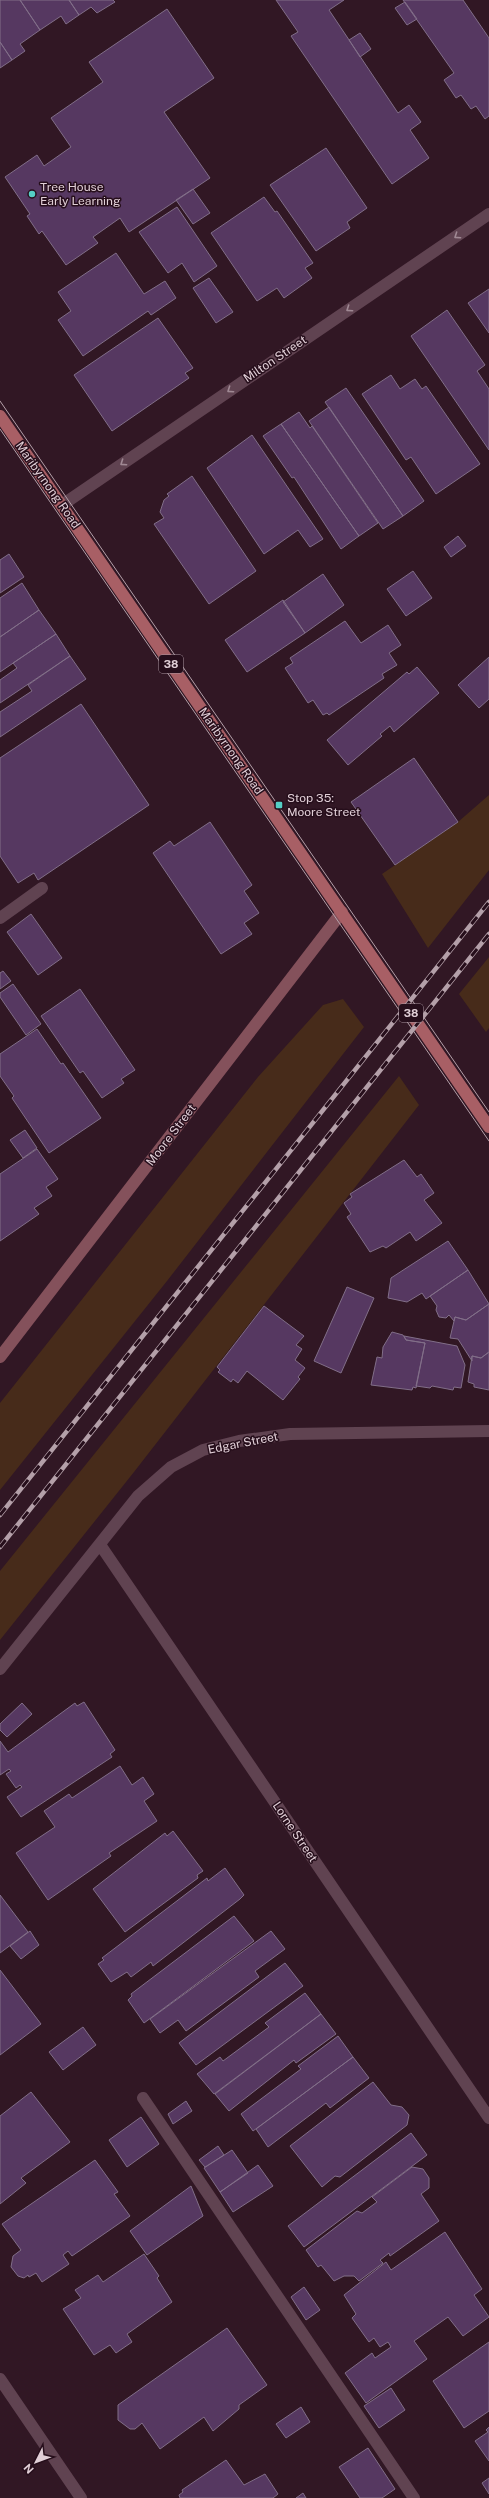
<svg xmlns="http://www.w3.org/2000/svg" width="489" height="2498" font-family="'Public Sans',sans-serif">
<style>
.green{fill:#472b1a}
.building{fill:#563861;stroke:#816e88}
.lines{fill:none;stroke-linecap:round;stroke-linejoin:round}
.lane{stroke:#604351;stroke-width:12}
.street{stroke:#604351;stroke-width:12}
.secondary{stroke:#84515b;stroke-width:12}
.primary{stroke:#a85f65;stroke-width:12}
.tram{stroke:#b4a0a9;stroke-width:1}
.rail-casing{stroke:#b4a0a9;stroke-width:4.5}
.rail{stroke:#260e1b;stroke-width:3;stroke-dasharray:9;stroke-linecap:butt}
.oneway{stroke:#a08994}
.poi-dot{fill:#55cec5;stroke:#260e1b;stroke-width:1.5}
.labels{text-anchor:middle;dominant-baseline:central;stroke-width:3;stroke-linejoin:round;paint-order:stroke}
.shield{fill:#260e1b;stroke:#a9959f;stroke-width:1}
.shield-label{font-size:11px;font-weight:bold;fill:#e1cfd7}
.poi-label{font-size:12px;fill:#e1cfd7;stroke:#260e1b;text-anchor:start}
.street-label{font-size:12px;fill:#e1cfd7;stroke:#260e1b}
</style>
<rect width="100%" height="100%" fill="#311724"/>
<!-- green -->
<path class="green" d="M489,795V870L428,948L382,874L458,822Z
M489,957V1028L486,1032L459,994Z
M343,999L364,1027L167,1281L0,1490V1403L258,1077L323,1005Z
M399,1076L419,1105L134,1472L0,1640V1571Z"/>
<!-- building -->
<path class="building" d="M0,0H20L40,30L20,44L25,51L12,60L0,42Z
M20,0H69L79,15L66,24L61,16L40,30Z
M69,0H113L115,2L97,13L91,7L79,15Z
M276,0H344L329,10L398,113L409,105L421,122L410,130L429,158L392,184L291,36L298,32Z
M403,0H463L489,38V116L485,119L476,106L471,109L461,95L456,98L444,80L454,73Z
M405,2L417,19L407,25L395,8Z
M167,9L214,78L164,112L210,178L129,232L120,218L93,237L98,243L66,265L42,231L39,234L27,216L30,214L5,177L37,155L44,166L71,147L51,118L103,82L89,62Z
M360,33L371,49L360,57L349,40Z
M0,42L12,60L0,68Z
M326,148L367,208L347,222L350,228L316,251L270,185Z
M193,189L210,213L193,224L176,200Z
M264,197L275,212L277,211L313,263L305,268L312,278L284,298L277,288L257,301L211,233Z
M177,207L217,266L194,282L182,263L168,273L139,232Z
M116,253L144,294L165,281L176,298L151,315L148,311L83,356L58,320L71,311L58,292Z
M209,278L233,312L216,323L193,288Z
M489,289V333L468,303Z
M447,310L485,365L477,371L489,389V450L411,336Z
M158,318L193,368L185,373L189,378L112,431L74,375Z
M391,375L400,389L415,379L422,389L426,386L480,464L436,494L411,457L406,460L362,394Z
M346,388L424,501L403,516L325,402Z
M329,407L403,516L383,529L309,421Z
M299,412L310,428L312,426L378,523L359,536L281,424Z
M281,424L359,536L341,549L294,477L292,478L263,436Z
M252,435L323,539L310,547L298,530L264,554L207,468Z
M192,476L256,571L209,604L154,524L164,518L160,512L164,500L169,496L167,494Z
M458,536L466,546L451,557L444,547Z
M9,554L24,577L0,593V560Z
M413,571L432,598L406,616L387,589Z
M323,574L344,605L305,633L283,602Z
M22,583L39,610L0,637V598Z
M283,600L305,633L247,672L225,640Z
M39,610L56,634L0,672V637Z
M345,621L361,643L388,625L401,645L389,653L397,665L382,674L384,678L329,715L327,713L323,715L313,700L308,703L285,668L293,663L290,658Z
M56,634L70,656L0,703V680L17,668L13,663Z
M70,656L86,679L0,737V712L32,691L28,685Z
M489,657V699L479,708L458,685Z
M417,667L439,693L394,732L390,726L380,734L382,736L348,765L327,740L407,672L409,674Z
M81,704L149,805L38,880L34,873L18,883L0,856V758Z
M414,758L458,822L395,865L351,802Z
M210,822L252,885L244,891L259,913L244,923L252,934L221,954L153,853L170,841L174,846Z
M31,914L62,958L38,975L7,932Z
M3,971L11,981L0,989V973Z
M13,984L41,1024L26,1035L0,997V993Z
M80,989L135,1070L121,1079L124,1083L102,1098L83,1071L80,1073L41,1016Z
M37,1029L61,1064L63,1063L101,1118L49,1153L12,1098L14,1096L0,1076V1054Z
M25,1130L37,1148L23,1158L10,1140Z
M37,1149L58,1179L46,1187L52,1196L34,1208L39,1214L0,1241V1174Z
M404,1160L417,1177L421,1174L434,1193L424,1200L442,1223L416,1241L410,1232L386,1248L383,1246L370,1252L347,1217L351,1214L344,1203L352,1197L350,1194Z
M448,1241L468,1270L426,1299L422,1293L407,1302L388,1298L391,1278Z
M468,1270L489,1304L466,1320L455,1317L454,1321L449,1315L446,1318L439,1317L436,1310L437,1306L430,1296Z
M347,1287L374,1298L341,1373L314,1361Z
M489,1304V1352L481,1358L472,1356V1361L458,1339L450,1338L455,1317L466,1320Z
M264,1306L304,1336L296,1345L302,1349L295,1360L305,1368L298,1377L300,1379L283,1400L247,1371L238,1383L233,1379L231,1382L218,1372L220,1370L217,1367Z
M392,1332L403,1335L406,1340L425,1343L416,1388L413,1387L412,1390L371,1385L377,1357L382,1358L383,1347Z
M404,1336L457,1346L465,1365L461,1388L454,1387L453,1390L432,1386L430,1388L416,1386L425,1343L406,1340Z
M489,1352V1390L474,1387V1384L468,1382L472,1356L481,1358Z
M84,1702L115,1750L110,1754L112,1757L21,1817L7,1797L22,1787L20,1785L16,1788L6,1774L11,1771L9,1769L0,1775V1741L8,1752L75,1703L77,1706Z
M22,1703L32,1714L7,1737L0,1730V1724Z
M120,1766L132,1785L143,1777L154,1794L144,1801L157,1821L109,1853L111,1856L48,1900L16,1853L55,1827L44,1811L69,1794L72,1798Z
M173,1831L203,1871L197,1875L198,1878L125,1932L93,1889L165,1833L167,1836Z
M225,1868L244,1895L240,1899L153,1966L151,1962L131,1977L127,1972L111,1982L98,1964L104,1960L102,1958L207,1878L208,1881Z
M0,1895L28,1932L0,1953Z
M234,1916L254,1941L144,2023L128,2000L132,1996L131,1994Z
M30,1931L39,1945L21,1959L10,1946Z
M271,1931L285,1949L255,1971L259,1977L186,2031L178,2020L160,2033L150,2019Z
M285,1963L303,1986L196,2065L179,2043Z
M0,1970L41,2024L0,2055Z
M305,1993L321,2014L214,2094L197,2074L220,2057L223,2061L269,2027L265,2023Z
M321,2014L336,2034L296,2063L294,2060L229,2111L215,2094Z
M83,2027L96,2045L63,2070L49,2052Z
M338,2036L353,2057L253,2131L241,2114L301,2069L298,2066Z
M353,2057L369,2078L330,2108L326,2103L268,2147L256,2129Z
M373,2082L391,2105L402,2107L409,2115L407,2125L340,2177L335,2176L322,2187L290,2146Z
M31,2092L70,2142L21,2178L26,2183L0,2204V2116Z
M186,2101L192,2111L173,2124L168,2114Z
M141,2117L159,2144L127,2167L109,2140Z
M411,2133L427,2155L304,2247L288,2226Z
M218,2146L224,2155L205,2167L199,2160Z
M232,2150L248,2173L220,2192L204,2168Z
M95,2160L118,2192L114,2194L130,2216L72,2256L68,2251L63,2255L69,2264L42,2282L36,2273L29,2277L28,2275L24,2278L18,2276L11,2267L13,2256L21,2250L2,2224Z
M258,2165L273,2186L233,2212L220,2192Z
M412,2167L423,2169L429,2178V2188L421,2194L439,2221L390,2256L389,2253L380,2260L383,2263L359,2281L354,2276H344L334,2281L321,2265L318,2267L306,2250L357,2211L362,2213L377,2202L372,2197Z
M191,2186L203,2216L147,2255L130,2231Z
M445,2232L482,2289L474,2295L489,2317L463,2336L448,2317L414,2341L427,2359L366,2403L345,2373L372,2353L375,2358L391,2347L388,2342L380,2347L374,2338L369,2342L352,2318L356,2314L344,2295L386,2262L391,2270Z
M144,2254L159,2276L157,2278L172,2302L127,2334L132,2342L116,2353L110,2345L94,2355L63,2309L81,2298L75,2290L98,2275L103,2282Z
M304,2287L320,2310L306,2320L291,2297Z
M227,2328L267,2385L239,2405V2409L213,2431L204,2417L160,2449L142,2423L135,2429H130L118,2420V2405Z
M489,2342V2411L464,2428L433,2381Z
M391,2388L405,2410L379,2428L364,2406Z
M301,2407L310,2422L286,2438L276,2424Z
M489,2427V2461L475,2441L488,2432L486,2430Z
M368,2448L395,2489L382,2498H360L339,2467Z
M226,2460L244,2485L265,2474L278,2494L273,2498H180L179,2495L183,2492L182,2490Z
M489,2478V2494L482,2483Z
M303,2493L306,2498H296Z"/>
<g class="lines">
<!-- lane -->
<path class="lane" d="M0,918L42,888
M143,2098L414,2498"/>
<!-- street -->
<path class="street" d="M62,505L489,214
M101,1546L489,2118
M0,1669L138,1496L171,1467L203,1450L239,1441L290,1434L489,1431
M0,2379L81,2498"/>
<!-- secondary -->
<path class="secondary" d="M0,1357L342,912"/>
<!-- primary -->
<path class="primary" d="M0,416L489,1127"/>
<!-- tram -->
<path class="tram" d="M0,401L489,1112
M0,429L489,1141"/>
<defs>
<path id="rail" d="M0,1515L489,902
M0,1547L489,934"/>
</defs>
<!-- rail casing -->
<use href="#rail" class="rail-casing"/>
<!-- rail -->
<use href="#rail" class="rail"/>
</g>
<!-- one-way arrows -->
<defs><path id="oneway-chevron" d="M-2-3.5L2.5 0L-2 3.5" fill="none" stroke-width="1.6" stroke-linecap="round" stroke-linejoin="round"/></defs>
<g class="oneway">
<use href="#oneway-chevron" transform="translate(457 236) rotate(146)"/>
<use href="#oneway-chevron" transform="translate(349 309) rotate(146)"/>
<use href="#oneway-chevron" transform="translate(230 390) rotate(146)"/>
<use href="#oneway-chevron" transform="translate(123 463) rotate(146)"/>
</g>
<!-- markers -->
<g class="poi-dot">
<circle cx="32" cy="194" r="4"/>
<rect x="275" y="801" width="8" height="8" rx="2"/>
</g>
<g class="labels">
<!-- shield labels -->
<g class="shield">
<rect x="159" y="655" width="24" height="18" rx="3"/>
<rect x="399" y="1004" width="24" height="18" rx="3"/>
</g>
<g class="shield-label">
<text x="171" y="664">38</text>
<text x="411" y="1013">38</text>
</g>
<!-- poi labels -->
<g class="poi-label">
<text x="40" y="187">Tree House<tspan x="40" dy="14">Early Learning</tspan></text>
<text x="287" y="798">Stop 35:<tspan x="287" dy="14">Moore Street</tspan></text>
</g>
<!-- street labels -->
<g class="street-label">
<text transform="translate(275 359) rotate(-34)">Milton Street</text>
<text transform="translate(48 485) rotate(55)">Maribyrnong Road</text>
<text transform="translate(231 751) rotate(55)">Maribyrnong Road</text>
<text transform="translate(171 1135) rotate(-53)">Moore Street</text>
<text transform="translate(243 1443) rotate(-11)">Edgar Street</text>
<text transform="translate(295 1832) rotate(56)">Lorne Street</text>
</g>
</g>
<!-- north arrow -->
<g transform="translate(36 2462) rotate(228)" stroke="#260e1b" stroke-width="3" paint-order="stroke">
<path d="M0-3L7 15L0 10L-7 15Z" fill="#e1cfd7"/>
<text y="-6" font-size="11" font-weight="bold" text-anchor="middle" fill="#e1cfd7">N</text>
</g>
</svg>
